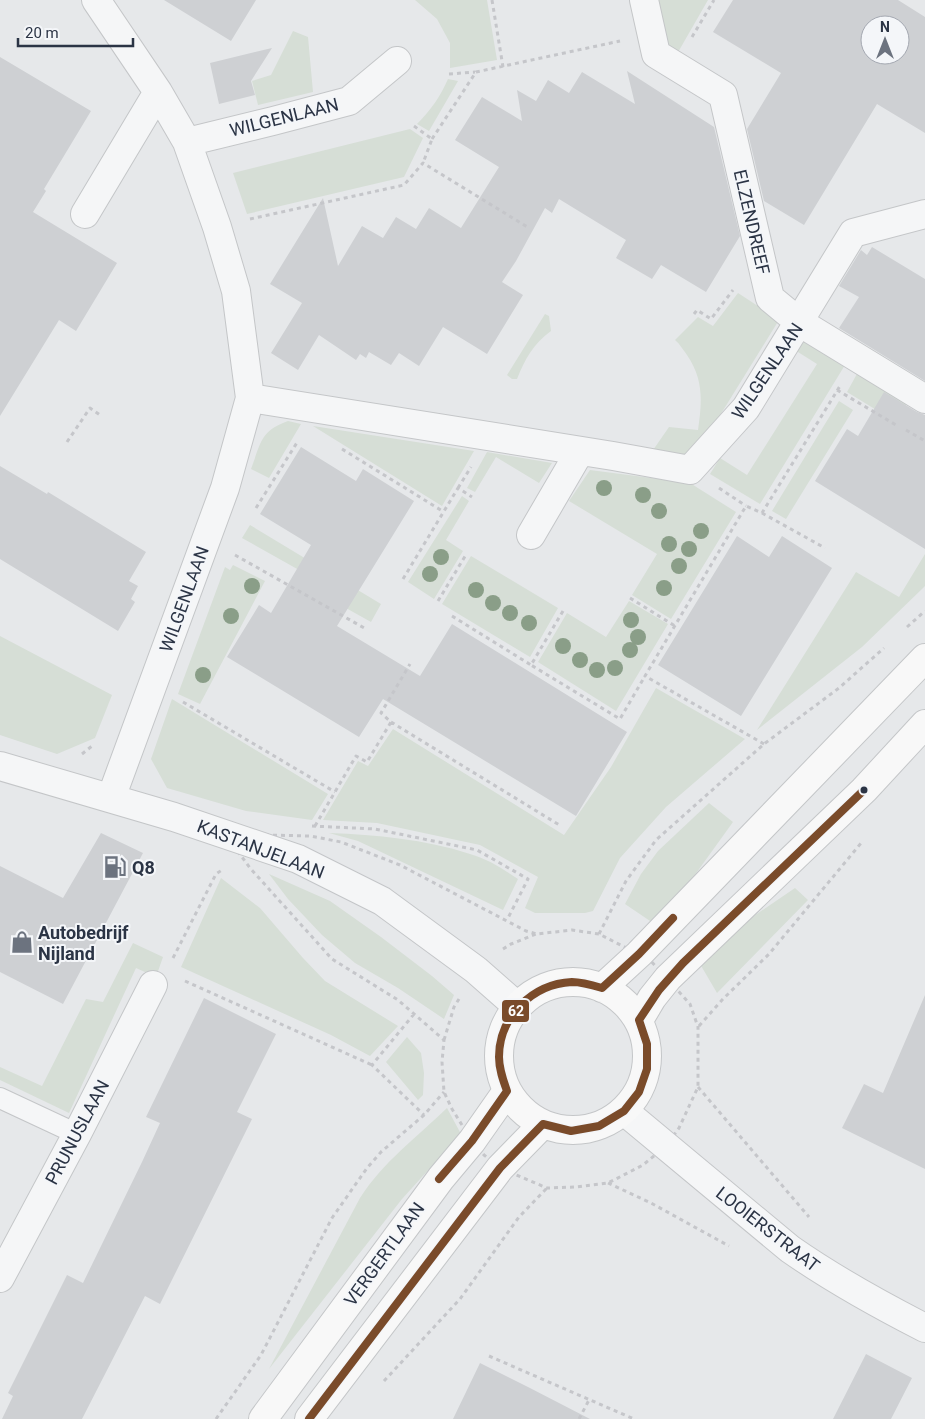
<svg xmlns="http://www.w3.org/2000/svg" width="925" height="1419" font-family="Roboto,sans-serif">
<style>
.green{fill:#d6ded6}
.building{fill:#ced0d3;fill-rule:evenodd}
.lines{fill:none;stroke-linecap:round;stroke-linejoin:round}
.lane-casing{stroke:#c4c6c8;stroke-width:22}
.street-casing{stroke:#c4c6c8;stroke-width:30}
.secondary-casing{stroke:#c4c6c8;stroke-width:30}
.path{stroke:#c5c6ca;stroke-width:3;stroke-dasharray:4 4;stroke-linecap:butt}
.lane{stroke:#f5f6f7;stroke-width:20}
.street{stroke:#f5f6f7;stroke-width:28}
.secondary{stroke:#f8f8f8;stroke-width:28}
.bus-1-casing{stroke:#f4f6f9;stroke-width:11}
.bus-1{stroke:#7a4b2a;stroke-width:8}
.tree{fill:#8a9e88}
.bus-dot{fill:#2b3445;stroke:#f4f6f9;stroke-width:2}
.labels{text-anchor:middle;dominant-baseline:central;stroke-width:4;stroke-linejoin:round;paint-order:stroke}
.street-label{font-size:18px;fill:#2b3445;stroke:#f4f6f9}
.poi-label{font-size:18px;font-weight:bold;fill:#2b3445;stroke:#f4f6f9;text-anchor:start}
.line-badge{stroke:#f4f6f9;stroke-width:2}
.badge-label{font-size:14px;text-anchor:middle;font-weight:bold;fill:#fff}
</style>
<rect width="100%" height="100%" fill="#e6e8ea"/>
<!-- green -->
<path class="green" d="M487,0L497,60L450,68V43L437,19L415,0Z
M651,0H708L677,54L660,43Z
M293,31L308,37L313,92L258,105L252,81L271,75Z
M448,79L458,81L429,131L417,124C431,110 440,97 448,79Z
M410,129L423,138L404,177L247,214L233,173Z
M738,293L779,320L701,446L687,456L651,453L669,427L698,430C702,402 704,380 687,355C683,350 680,344 675,340L698,317L713,326Z
M545,314L549,316L551,331C533,344 525,359 517,379H512L507,375Z
M799,337L845,365L760,504L710,474L720,458L747,475L817,364L790,347Z
M858,372L909,401L900,415L878,411L847,392Z
M839,401L853,410L786,519L772,511Z
M288,421L301,424L269,478L251,469C261,443 260,431 288,421Z
M313,426L474,451L442,506Z
M487,452L552,463L539,483L496,457L475,492L467,488Z
M590,470L690,483L736,512L671,619L632,595L657,554L569,501Z
M462,496L469,501L446,540L463,551L434,599L408,582Z
M250,525L381,604L371,622L294,579L299,570L242,538Z
M925,554V586L922,589L862,647L757,730L856,572L899,597Z
M471,556L558,608L530,657L442,604Z
M233,565L265,581L200,704L178,694L225,567L230,570Z
M629,601L668,624L616,711L538,662L567,613L606,637Z
M0,636L112,695L95,738L57,754L0,735Z
M656,688L745,739L666,807L620,858L593,911L585,913H535L525,908L538,877L480,845L377,823L323,820L358,761L368,766L393,729L564,835L611,767Z
M172,699L328,794L312,820L246,811L167,788L151,759Z
M709,803L733,822L679,897L653,923L625,904L641,874L658,851Z
M329,833C377,835 424,839 470,854C488,859 503,869 518,879L503,910L358,841Z
M269,874L330,901L381,937L432,976L454,995L444,1019L398,988L355,963L322,935L288,899Z
M221,878L260,908L303,958L325,981L398,1026L370,1056L331,1035L181,967Z
M795,888L808,900L717,993L700,964L742,924Z
M133,943L163,957L156,977L136,968L69,1113L0,1080V1067L42,1086L86,999L103,1002Z
M407,1037L421,1053L424,1073L423,1095L418,1100L386,1062Z
M447,1108L461,1134L402,1199L269,1369L360,1198C383,1162 416,1138 447,1108Z"/>
<!-- building -->
<path class="building" d="M164,0H256L231,41Z
M733,0H898L925,17V133L877,104L804,225L764,201L747,129L781,73L713,32ZM870,25H900V55H870Z
M272,48L251,81L255,95L219,104L210,63Z
M0,57L91,111L44,189L46,191L33,212L117,263L76,331L59,320L0,416Z
M627,71L714,127L740,236L706,292L661,265L652,279L616,258L626,240L559,199L552,213L545,208L516,261L502,282L523,295L487,354L443,327L419,366L399,353L391,365L369,352L366,358L360,354L356,360L319,335L298,370L271,353L302,303L270,284L323,198L338,266L362,226L383,238L396,217L416,229L429,208L461,228L499,167L455,140L482,97L522,121L517,90L536,101L548,80L569,93L582,72L635,104Z
M872,247L925,279V381L839,328L859,297L839,286L861,250L867,255Z
M884,392L917,412L925,415V549L815,481L847,429L858,436Z
M301,447L356,481L363,469L414,501L337,626L420,676L452,624L627,732L576,816L383,699L359,737L227,657L259,605L271,613L311,545L260,514Z
M0,466L47,494L48,492L146,552L129,581L138,586L131,599L135,602L118,631L0,559Z
M737,536L769,557L782,536L832,568L741,716L658,665Z
M101,833L143,853L63,1004L0,972V866L63,898Z
M925,995V1169L842,1128L864,1084L883,1093Z
M204,998L276,1034L237,1112L252,1119L160,1304L145,1296L82,1419H2L13,1396L8,1393L67,1275L83,1283L142,1162L160,1123L146,1117Z
M866,1354L912,1378L891,1419H833Z
M480,1363L528,1387L590,1419H453Z"/>
<g class="lines">
<defs>
<path id="lane" d="M0,1098L77,1134"/>
<path id="street" d="M96,0L158,92L187,142L217,227L236,291L250,398L225,488L111,798
M644,0L656,54L723,95L770,298L799,322L925,399
M187,142L273,121L349,101L397,61
M85,214L158,92
M250,398L613,456L690,470L746,408L853,233L925,214
M531,535L580,451
M0,766L174,817L298,859L382,901L476,970L518,1007
M624,1111L790,1249C833,1279 878,1304 925,1328
M0,1278L77,1134L153,985"/>
<path id="secondary" d="M499 1056a74 74 0 1 1 148 0a74 74 0 1 1-148 0Z
M602,988L639,954L925,658
M639,1020L652,998L668,978L864,790L925,724
M263,1419L441,1178L472,1141L507,1091
M309,1419L500,1168L543,1124"/>
</defs>
<!-- lane casing -->
<use href="#lane" class="lane-casing"/>
<!-- street casing -->
<use href="#street" class="street-casing"/>
<!-- secondary casing -->
<use href="#secondary" class="secondary-casing"/>
<!-- path -->
<path class="path" d="M492,0L503,67
M692,37L714,0
M449,74L475,72
M414,126L432,139L423,163
M432,139L476,72L620,41
M250,219L404,185L423,163L529,228
M694,314L697,310L711,319L733,290
M837,390L896,425
M906,430L925,441
M67,442L90,408L100,415
M342,449L444,512
M458,488L471,467
M719,488L746,506
M256,508L298,441
M762,513L825,548
M235,555L366,629
M403,579L458,488L472,497
M630,598L675,626
M438,601L467,553
M563,611L531,665L620,719L645,676
M452,616L531,665
M907,627L925,611
M183,702L335,792
M391,722L561,826
M764,744L645,676L746,506L762,513L840,386
M82,754L92,746
M312,826L375,829L477,850L528,879L507,920
M315,826L356,756L367,762L391,722L381,713L410,664
M225,834L310,836L341,842L400,865L526,931L537,934L572,930L599,934L650,960L690,1004L698,1027V1087L679,1128L666,1146L643,1165L608,1183L575,1187L547,1188L500,1168L484,1155L472,1141L452,1109L444,1092L442,1062L444,1040L398,1000L332,959L250,868Z
M599,934L626,881L656,840L764,744L839,688L884,648
M503,949L511,944L536,934
M173,958L216,874L222,870
M185,981L372,1065
M414,1014L372,1065L424,1115
M699,1026L723,999L769,954L862,842
M444,1040L454,1007L459,999
M698,1087L809,1217
M608,1183L651,1203L729,1246
M489,1356L634,1419
M384,1381L460,1299L519,1217L547,1188
M216,1419L261,1355L332,1218L367,1168L381,1152L424,1115L444,1092
M579,1419L589,1400"/>
<!-- lane -->
<use href="#lane" class="lane"/>
<!-- street -->
<use href="#street" class="street"/>
<!-- secondary -->
<use href="#secondary" class="secondary"/>
<defs>
<path id="bus-1" d="M439,1179L472,1141L507,1091C503,1080 499,1069 499,1057C499,1017 532,984 572,982C582,982 592,985 602,988L639,954L673,918
M309,1419L500,1168L543,1124L571,1131L599,1126L624,1111L639,1092L647,1069V1044L639,1020L659,990L683,963L864,790"/>
</defs>
<!-- bus-1 casing -->
<use href="#bus-1" class="bus-1-casing"/>
<!-- bus-1 -->
<use href="#bus-1" class="bus-1"/>
</g>
<!-- trees -->
<g class="tree">
<circle cx="604" cy="488" r="8"/>
<circle cx="643" cy="495" r="8"/>
<circle cx="659" cy="511" r="8"/>
<circle cx="701" cy="531" r="8"/>
<circle cx="669" cy="544" r="8"/>
<circle cx="689" cy="549" r="8"/>
<circle cx="441" cy="557" r="8"/>
<circle cx="679" cy="566" r="8"/>
<circle cx="430" cy="574" r="8"/>
<circle cx="252" cy="586" r="8"/>
<circle cx="664" cy="588" r="8"/>
<circle cx="476" cy="590" r="8"/>
<circle cx="493" cy="603" r="8"/>
<circle cx="510" cy="613" r="8"/>
<circle cx="231" cy="616" r="8"/>
<circle cx="631" cy="620" r="8"/>
<circle cx="529" cy="623" r="8"/>
<circle cx="638" cy="637" r="8"/>
<circle cx="563" cy="646" r="8"/>
<circle cx="630" cy="650" r="8"/>
<circle cx="580" cy="660" r="8"/>
<circle cx="615" cy="668" r="8"/>
<circle cx="597" cy="670" r="8"/>
<circle cx="203" cy="675" r="8"/>
</g>
<!-- icons -->
<defs>
<symbol id="fuel-bare" viewBox="-9 -9 18 18"><path d="M-5.5-6h7V0h2V4h1.3V-2.5L3-4.5l.8-.8L6-3V5H2.5V1h-1V6h-7ZM-4.2-4.7v3.2H.2V-4.7Z" fill="#6c737f" stroke="#f4f6f9" stroke-width="2.5" paint-order="stroke"/></symbol>
<symbol id="shop-bare" viewBox="-9 -9 18 18"><path d="M-5-2.5h2.3a2.7 3.5 0 0 1 5.4 0H5L5.5 6h-11ZM-1.5-2.5h3a1.5 2.3 0 0 0-3 0Z" fill="#6c737f" stroke="#f4f6f9" stroke-width="2.5" paint-order="stroke"/></symbol>
</defs>
<g fill-rule="evenodd">
<use href="#fuel-bare" x="99" y="851" width="32" height="32"/>
<use href="#shop-bare" x="6" y="926" width="32" height="32"/>
</g>
<!-- markers -->
<circle class="bus-dot" cx="864" cy="790" r="4.5"/>
<g class="labels">
<!-- street labels -->
<g class="street-label">
<text transform="translate(284 117) rotate(-14)">WILGENLAAN</text>
<text transform="translate(752 222) rotate(77)">ELZENDREEF</text>
<text transform="translate(767 371) rotate(-56)">WILGENLAAN</text>
<text transform="translate(184 599) rotate(-70)">WILGENLAAN</text>
<text transform="translate(261 849) rotate(21)">KASTANJELAAN</text>
<text transform="translate(77 1132) rotate(-62)">PRUNUSLAAN</text>
<text transform="translate(768 1229) rotate(38)">LOOIERSTRAAT</text>
<text transform="translate(384 1254) rotate(-54)">VERGERTLAAN</text>
</g>
<!-- poi labels -->
<g class="poi-label">
<text x="132" y="867">Q8</text>
<text x="38" y="932">Autobedrijf<tspan x="38" dy="21">Nijland</tspan></text>
</g>
</g>
<rect class="line-badge" x="501" y="999" width="29" height="24" rx="5" fill="#7a4b2a"/>
<g class="badge-label">
<text x="516" y="1016">62</text>
</g>
<!-- north arrow -->
<g transform="translate(885 40)"><circle r="24" fill="#f4f6f9" stroke="#a4a8b1"/>
<path d="M0-4L9 19L0 12L-9 19Z" fill="#6c737f"/>
<text y="-8" font-size="14" font-weight="bold" text-anchor="middle" fill="#2b3445">N</text>
</g>
<!-- scale -->
<path d="M18 38v8h115v-8" fill="none" stroke="#2b3445" stroke-width="2.5"/>
<text x="25" y="38" font-size="15" fill="#2b3445" stroke="#f4f6f9" stroke-width="4" paint-order="stroke">20 m</text>
</svg>
